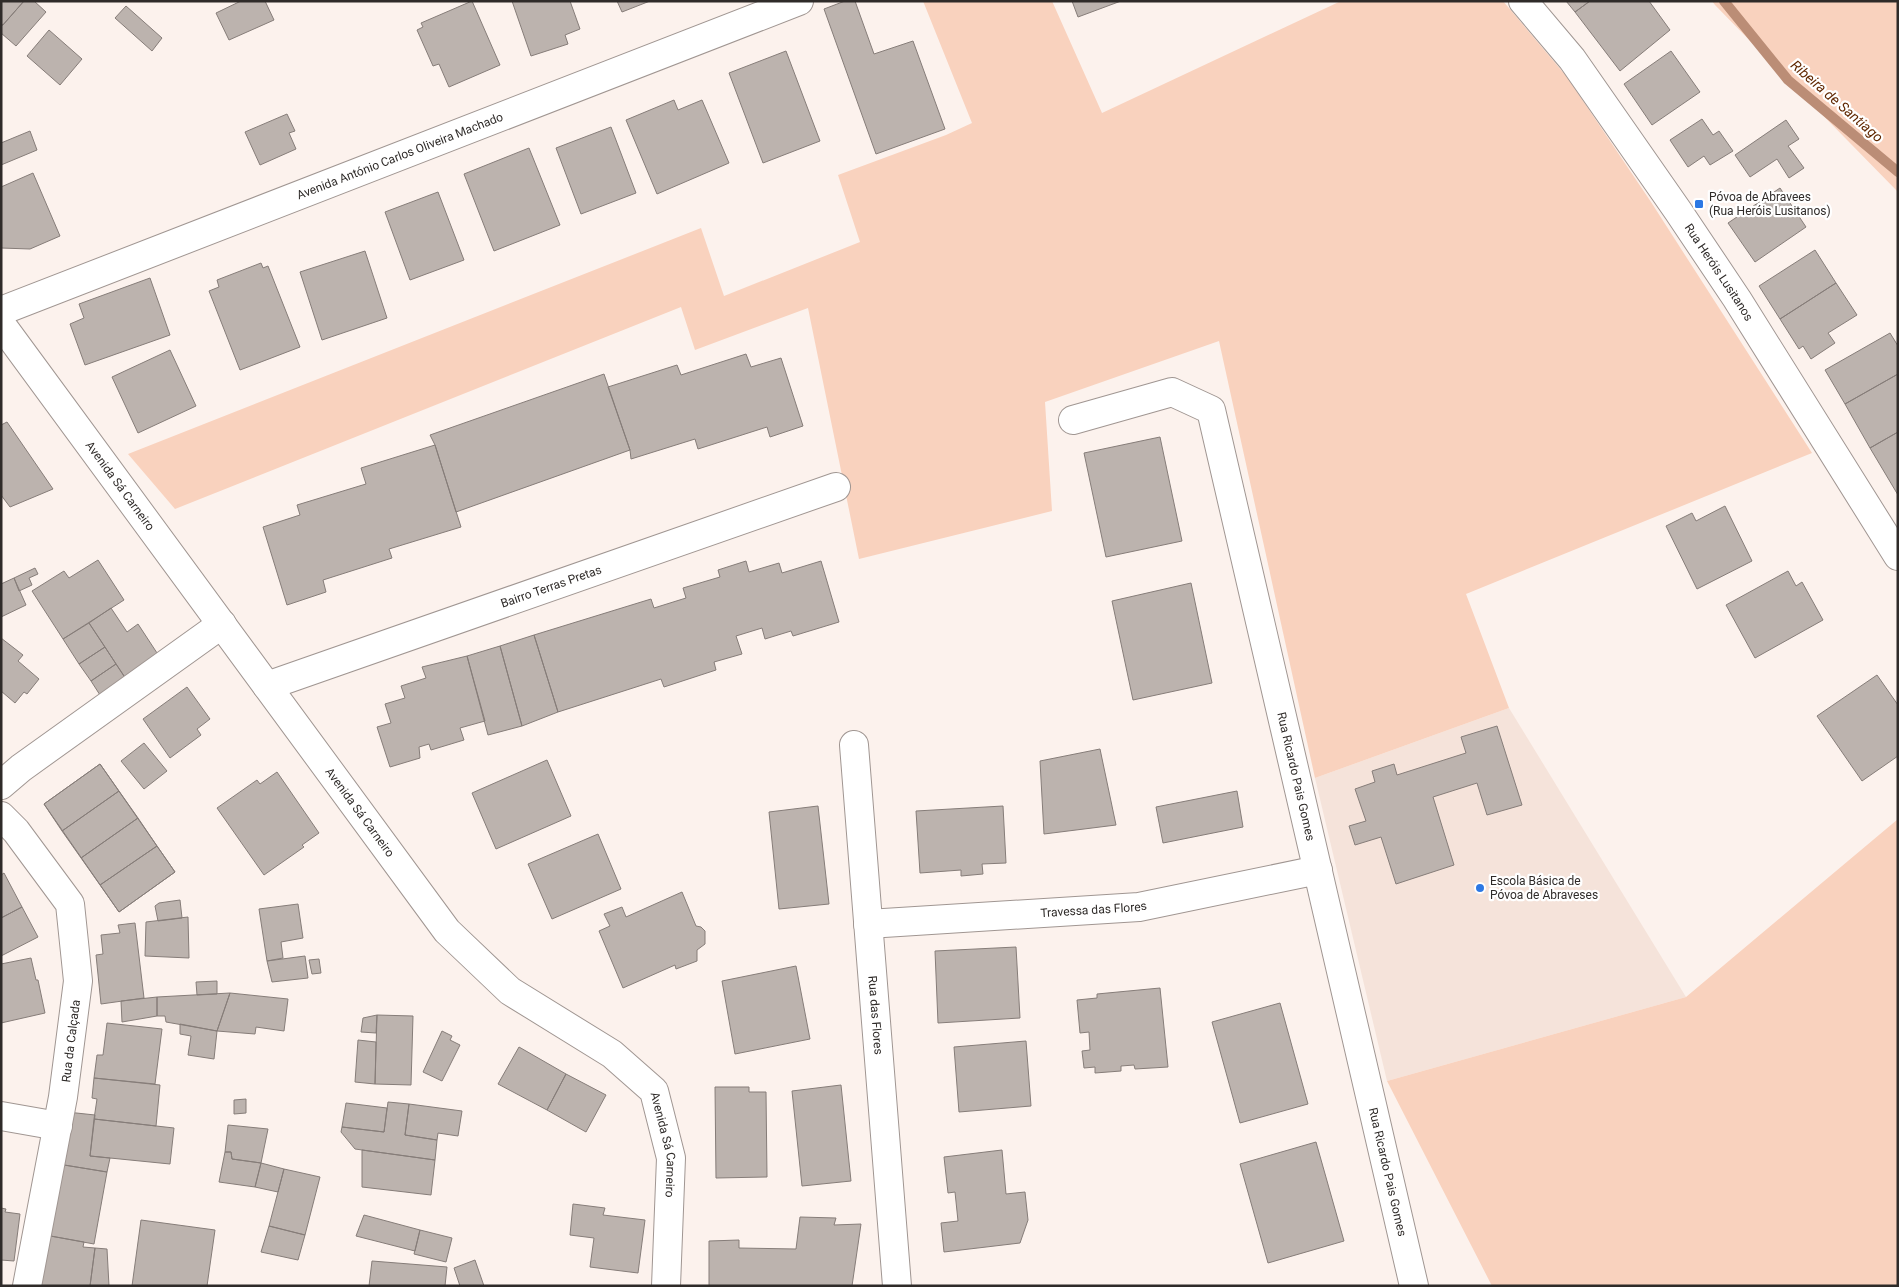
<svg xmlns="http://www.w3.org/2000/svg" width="1899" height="1287" font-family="Roboto,sans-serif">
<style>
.built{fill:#f5e3da}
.green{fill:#f9d2be}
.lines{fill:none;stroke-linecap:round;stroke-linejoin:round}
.stream{stroke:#bb8d76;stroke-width:10}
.building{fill:#bcb3ae;stroke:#867d79}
.street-casing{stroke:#a09692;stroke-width:30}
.secondary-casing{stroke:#a09692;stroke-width:30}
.street{stroke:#fff;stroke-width:28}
.secondary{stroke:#fff;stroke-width:28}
.poi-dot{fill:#2c78e4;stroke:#fff;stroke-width:2}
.labels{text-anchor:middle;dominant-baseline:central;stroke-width:4.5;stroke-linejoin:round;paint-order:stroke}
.street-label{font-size:12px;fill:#2f2b29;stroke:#fff}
.poi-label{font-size:12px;fill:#2f2b29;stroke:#fff;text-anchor:start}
.water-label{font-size:14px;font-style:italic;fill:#602700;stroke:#fff}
</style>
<rect width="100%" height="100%" fill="#fcf2ed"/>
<!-- built -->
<path class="built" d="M1509,708L1686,997L1387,1081L1315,778Z"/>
<!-- green -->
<path class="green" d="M923,1H1052L1102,113L1341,1H1503L1567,77L1651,202L1812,453L1466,594L1509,708L1315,778L1219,341L1045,402L1052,511L859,559L808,308L695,350L681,307L175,509L128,454L701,228L724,296L860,242L838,175L946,135L972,123Z
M1712,1H1898V192L1715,5Z
M1898,819V1286H1492L1387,1081L1686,997Z"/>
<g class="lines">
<!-- stream -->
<path class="stream" d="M1724,1L1788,80L1898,172"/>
</g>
<!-- building -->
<path class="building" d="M1,1H24L3,25L1,23Z
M24,1H34L46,12L16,46L1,33V27Z
M241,1H265L274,20L229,40L216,13Z
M472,1L500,65L449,87L439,64L433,66L417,30L423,27L421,23Z
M512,1H570L580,29L565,35L568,44L531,56Z
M617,1H650L622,12Z
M845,1H855L874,54L913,41L945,129L876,154L824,9Z
M1072,1H1121L1078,17Z
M1566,1H1590L1575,12Z
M1590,1H1649L1670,30L1620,71L1575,12Z
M126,6L162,38L152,51L115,18Z
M49,30L82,59L60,85L27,56Z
M786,51L820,141L763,163L729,73Z
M1671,51L1700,92L1652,125L1624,84Z
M674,100L678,110L702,100L729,163L657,194L626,120Z
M287,114L295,131L289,133L296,149L260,165L245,132Z
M1702,119L1713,135L1719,131L1733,151L1710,165L1704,156L1688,167L1670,140Z
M1786,120L1799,139L1788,146L1804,168L1789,178L1777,159L1750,177L1735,155Z
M611,127L636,193L581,214L556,148Z
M30,131L37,150L1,165V143Z
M529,148L560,225L494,251L464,174Z
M33,173L60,236L30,249L1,248V187Z
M1780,188L1806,227L1755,262L1728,223Z
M438,192L464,260L410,280L385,212Z
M1815,250L1836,283L1780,319L1759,286Z
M365,251L387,318L322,340L300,272Z
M261,263L263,268L268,266L300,347L240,370L209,291L219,287L217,280Z
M150,278L170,335L85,365L70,324L84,318L79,304Z
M1836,283L1857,315L1828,333L1835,343L1811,359L1803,346L1799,349L1780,319Z
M1890,333L1898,346V374L1845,404L1825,370Z
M170,350L196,406L138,433L112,377Z
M746,354L751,367L781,358L803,426L770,437L767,427L698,449L695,439L631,459L630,450L608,387L677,365L681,375Z
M604,374L630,450L456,512L435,445L430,435Z
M1898,374V432L1870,448L1845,404Z
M7,422L53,489L10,507L1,495V425Z
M1898,432V495L1870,448Z
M1160,437L1182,541L1106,557L1084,453Z
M435,445L461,527L389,549L392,558L323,580L326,592L287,605L263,527L300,515L297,505L366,484L361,468Z
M1725,506L1752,561L1697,589L1666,526L1692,513L1696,521Z
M98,560L124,600L63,639L32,591L64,571L69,578Z
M746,561L749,572L779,563L782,573L821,561L839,622L793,636L791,631L765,639L762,628L736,636L742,654L714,662L716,670L664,687L661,679L558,712L534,635L651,599L654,608L686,598L683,588L720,577L718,570Z
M35,568L38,574L29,578L32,585L19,591L14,578Z
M1788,571L1796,586L1802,582L1823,620L1755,658L1726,605Z
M14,578L26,605L1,617V584Z
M1191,583L1212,683L1133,700L1112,601Z
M111,608L127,632L138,624L159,656L126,679L89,623Z
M89,623L105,647L79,664L63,639Z
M534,635L558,712L522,726L500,646Z
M1,638L23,655L18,661L39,679L27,694L24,692L15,703L1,691Z
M500,646L522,726L488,735L467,656Z
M105,647L116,664L91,681L79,664Z
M467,656L485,721L460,728L464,740L431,750L429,744L419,747L420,758L390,767L377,727L391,723L385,704L405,698L401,686L426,678L422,667Z
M116,664L126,679L100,695L91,681Z
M1877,675L1898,705V756L1862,781L1817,716Z
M187,687L210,719L197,729L201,735L170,758L143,719Z
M1497,726L1522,805L1487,815L1477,783L1433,797L1454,865L1396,884L1381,837L1355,845L1349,826L1366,821L1355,789L1375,782L1372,771L1394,764L1397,775L1466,753L1461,737Z
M144,743L167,771L144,789L121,761Z
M1100,749L1116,825L1044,834L1040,761Z
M547,760L571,816L496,849L472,793Z
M100,764L119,791L62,831L44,804Z
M100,764L175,872L119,912L44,804Z
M277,772L319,833L302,845L304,847L264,875L217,808L257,780L260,784Z
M119,791L138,818L81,858L62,831Z
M1237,791L1243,827L1163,843L1156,807Z
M818,806L829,904L779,909L769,812Z
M1003,806L1006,863L982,864L983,874L961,876V870L920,873L916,811Z
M138,818L157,846L100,885L81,858Z
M598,834L621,889L552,919L528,864Z
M157,846L175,872L119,912L100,885Z
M4,873L22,907L1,918V875Z
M682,892L696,926L701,927L705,931V944L697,950V961L676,969L675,965L623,988L599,931L610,926L604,914L622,907L626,917Z
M180,900L182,918L158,921L155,906L159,903Z
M298,904L303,938L281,942L283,958L267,961L259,909Z
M22,907L38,937L1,956V918Z
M188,917L189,958L145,956L146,922Z
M135,923L144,998L101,1004L96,955L103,954L101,935L120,933L118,925Z
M1016,947L1020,1018L938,1023L935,951Z
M305,956L308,978L272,982L267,961Z
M31,958L36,980H38L45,1013L1,1023V964Z
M319,959L321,973L312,974L309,960Z
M796,966L810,1039L735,1054L722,981Z
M217,981V994L197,995L196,982Z
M1160,988L1168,1067L1135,1069L1134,1065L1121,1066V1071L1095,1073V1067L1084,1068L1082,1051L1090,1050L1089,1032L1080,1033L1077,1000L1097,998V994Z
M230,993L288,999L284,1031L256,1027L255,1034L217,1031Z
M230,993L217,1031L166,1022L165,1016H157V997Z
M157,997V1016L122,1022L121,1001Z
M1280,1003L1308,1104L1240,1123L1212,1022Z
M377,1015L376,1033L361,1032L363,1018Z
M377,1015L413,1016L411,1085L375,1084Z
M107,1023L162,1029L155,1084L94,1078L97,1055H103Z
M180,1024L217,1031L214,1059L188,1055L191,1036L180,1034Z
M442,1031L452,1036L450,1040L460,1045L442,1081L423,1072Z
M358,1040L376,1042L375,1084L355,1082Z
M1026,1041L1031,1106L959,1112L954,1047Z
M519,1047L566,1074L547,1110L498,1084Z
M566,1074L606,1095L586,1132L547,1110Z
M94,1078L160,1085L156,1126L94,1119L97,1099L92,1098Z
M841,1085L851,1181L802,1186L792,1091Z
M715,1087H749V1092H766L767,1177L716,1178Z
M246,1099V1113L234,1114V1100Z
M388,1102L409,1104L405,1135L437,1140L435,1160L355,1149L341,1132L342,1127L384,1132Z
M346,1103L387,1108L384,1132L342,1127Z
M409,1104L462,1111L458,1136L438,1133L437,1140L405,1135Z
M67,1112L95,1115L90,1156L110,1158L107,1172L58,1164Z
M94,1119L174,1128L170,1164L90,1156Z
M228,1125L268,1129L261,1163L232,1159L231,1152H225Z
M1316,1142L1344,1241L1268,1263L1240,1164Z
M362,1150L435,1160L431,1195L362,1187Z
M1002,1150L1006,1194L1025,1192L1028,1220L1020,1243L944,1252L941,1223L958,1221L955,1192L948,1193L944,1157Z
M225,1152H231L232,1159L261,1163L255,1187L219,1182Z
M261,1163L284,1169L278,1192L255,1187Z
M58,1164L107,1172L94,1244L45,1235Z
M284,1169L320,1177L305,1235L269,1226Z
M573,1204L605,1208L603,1215L645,1220L638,1273L590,1267L594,1238L570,1235Z
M1,1208L6,1209L5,1212L20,1214L14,1261L1,1260Z
M364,1215L420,1230L415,1251L356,1236Z
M800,1217L836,1218L834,1225L861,1224L852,1286H709V1241L739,1240V1248L796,1249Z
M141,1220L215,1230L207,1286H132Z
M269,1226L305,1235L298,1260L261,1252Z
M420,1230L452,1238L446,1262L414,1254Z
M45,1235L84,1242L83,1247L95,1248L90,1286H36Z
M95,1248L107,1249L109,1286H90Z
M475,1260L484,1286H460L454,1268Z
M372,1261L447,1267L445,1286H369Z"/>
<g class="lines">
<defs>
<g id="street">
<path id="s1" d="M1,311L799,1"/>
<path id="s2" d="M1,324L447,931L510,991L612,1054L654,1091L671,1158L666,1286"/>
<path id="s3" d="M1073,420L1172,392L1211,410L1414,1286"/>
<path id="s4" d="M267,686L836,487"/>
<path id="s5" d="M854,745L897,1286"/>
<path d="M1,785L21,768L222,624"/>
<path d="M1,816L16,831L70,904L78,981L63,1097L27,1286"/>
<path id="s6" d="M868,924L1139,907L1318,870"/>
<path d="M1,1116L58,1126"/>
</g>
<g id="secondary">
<path id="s7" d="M1523,1L1572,59L1678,211L1737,299L1898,556"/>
</g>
</defs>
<!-- street casing -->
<use href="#street" class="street-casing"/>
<!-- secondary casing -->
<use href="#secondary" class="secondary-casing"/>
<!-- street -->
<use href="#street" class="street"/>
<!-- secondary -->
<use href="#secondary" class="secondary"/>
</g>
<!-- markers -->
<g class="poi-dot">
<rect x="1694" y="199" width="10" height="10" rx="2.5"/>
<circle cx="1480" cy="888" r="5"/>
</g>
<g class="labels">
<!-- street labels -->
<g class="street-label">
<text stroke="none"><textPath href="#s1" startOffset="428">Avenida António Carlos Oliveira Machado</textPath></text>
<text stroke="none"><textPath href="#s7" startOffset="335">Rua Heróis Lusitanos</textPath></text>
<text stroke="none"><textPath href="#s2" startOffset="201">Avenida Sá Carneiro</textPath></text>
<text stroke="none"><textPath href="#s4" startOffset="301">Bairro Terras Pretas</textPath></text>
<text stroke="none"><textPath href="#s3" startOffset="522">Rua Ricardo Pais Gomes</textPath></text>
<text stroke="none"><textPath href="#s2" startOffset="606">Avenida Sá Carneiro</textPath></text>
<text stroke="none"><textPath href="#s6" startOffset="226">Travessa das Flores</textPath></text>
<text stroke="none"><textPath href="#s5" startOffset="271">Rua das Flores</textPath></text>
<text transform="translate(71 1041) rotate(-83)">Rua da Calçada</text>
<text stroke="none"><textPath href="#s2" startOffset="1071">Avenida Sá Carneiro</textPath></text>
<text stroke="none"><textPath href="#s3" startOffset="928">Rua Ricardo Pais Gomes</textPath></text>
</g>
<!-- poi labels -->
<g class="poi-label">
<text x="1709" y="197">Póvoa de Abravees<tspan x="1709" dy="14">(Rua Heróis Lusitanos)</tspan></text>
<text x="1490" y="881">Escola Básica de<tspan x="1490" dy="14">Póvoa de Abraveses</tspan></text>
</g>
<!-- water labels -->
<g class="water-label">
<text transform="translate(1837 101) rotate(41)">Ribeira de Santiago</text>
</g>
</g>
<!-- border -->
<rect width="1899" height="1287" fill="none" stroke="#2f2b29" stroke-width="5"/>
</svg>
